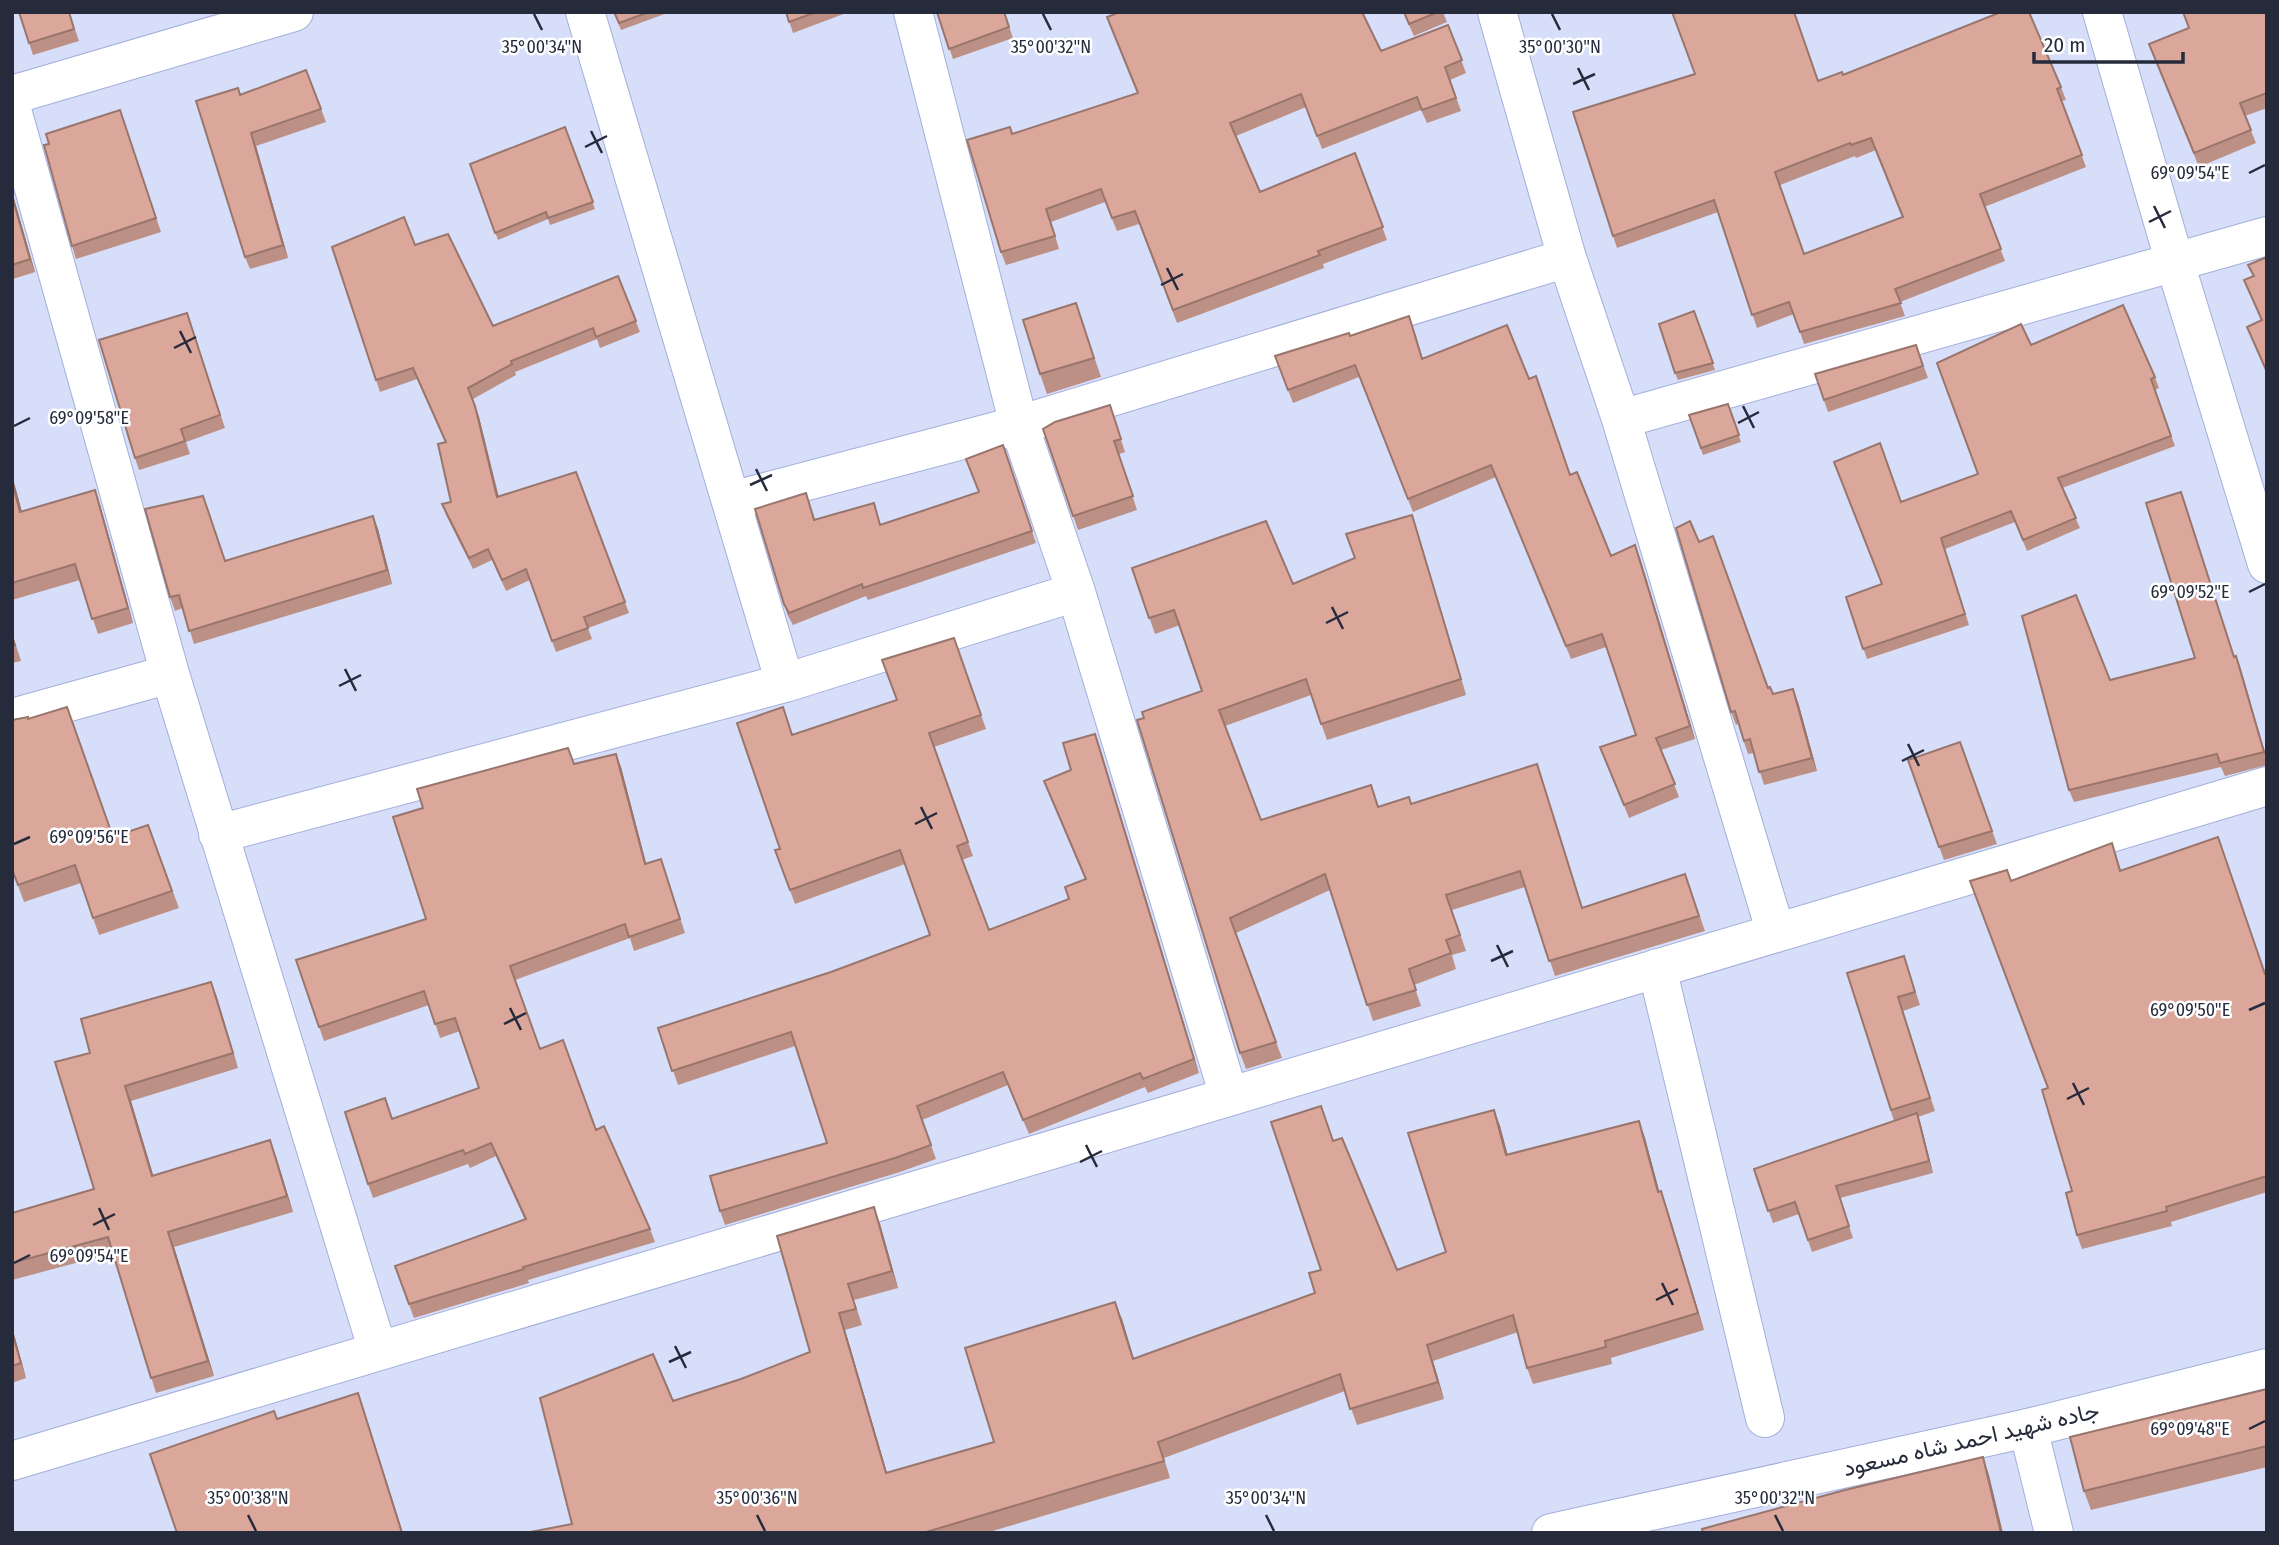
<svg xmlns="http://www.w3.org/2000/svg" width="2279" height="1545" font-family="'Fira Sans Condensed',Vazirmatn,sans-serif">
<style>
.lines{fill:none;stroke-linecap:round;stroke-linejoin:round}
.minor-casing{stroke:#a3afdb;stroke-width:40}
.secondary-casing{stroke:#a3afdb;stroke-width:40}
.minor{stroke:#fff;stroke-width:38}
.secondary{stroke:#fff;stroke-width:38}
.wall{fill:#bc9085;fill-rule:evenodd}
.shaded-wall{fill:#99756c}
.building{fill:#dba79b;stroke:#99756c;stroke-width:2;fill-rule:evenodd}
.ticks{fill:none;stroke:#262b3c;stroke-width:2.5}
.labels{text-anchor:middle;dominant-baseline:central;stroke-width:5;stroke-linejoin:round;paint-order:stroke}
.street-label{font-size:23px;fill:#262b3c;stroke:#fff}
.ticks-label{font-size:18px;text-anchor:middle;fill:#262b3c;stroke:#fff;stroke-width:5;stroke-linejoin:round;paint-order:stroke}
</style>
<rect width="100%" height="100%" fill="#d6defa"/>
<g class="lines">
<defs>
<path id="minor" d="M585,12L785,683
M913,12L1019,425L1076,592L1229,1096
M1497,12L1567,258L1621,419L1776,933
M2102,12L2175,263L2267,564
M12,95L294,12
M12,110L170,674L378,1351
M1621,419L2267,236
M731,501L1019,425L1567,258
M12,718L170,674
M218,834L785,683L1076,592
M1657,968L1765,1418
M2028,1428L2054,1533
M12,1461L2267,786"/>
<path id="secondary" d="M1551,1533L2028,1428L2267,1368"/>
</defs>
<!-- minor casing -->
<use href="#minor" class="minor-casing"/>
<!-- secondary casing -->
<use href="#secondary" class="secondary-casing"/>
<!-- minor -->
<use href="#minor" class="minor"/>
<!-- secondary -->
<use href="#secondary" class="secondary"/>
</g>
<!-- wall -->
<path class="wall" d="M19,12H69L79,41L33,55Z
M614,12H670L621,30Z
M786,12H849L793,33Z
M937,12H1004L1013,38L953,59Z
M1403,12H1443L1447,22L1414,36Z
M2267,12V108L2245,116L2256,143L2199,167L2149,44L2188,28Z
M1448,25L1466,73L1450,80L1461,111L1427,123L1421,110L1322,149L1306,107L1236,136L1260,192L1355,153L1387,240L1323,264L1324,268L1177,323L1139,224L1117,231L1105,202L1051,222L1059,249L1006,265L1001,252L1012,134L1138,93L1381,51Z
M306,70L326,122L256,146L288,258L250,269L245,257L241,95Z
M1695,74L1818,81L1843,75L2061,87L2066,100L2062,101L2086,167L1984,207L2005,261L1900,302L1905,316L1804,344L1794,314L1757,328L1718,212L1617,248L1613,236ZM1876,150L1902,217L1804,254L1780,185L1855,156L1856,158Z
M120,110L161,232L76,259L72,246L49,144Z
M565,127L595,209L550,225L548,219L498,240L470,164Z
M12,192L35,272L13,279L12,277Z
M415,245L493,326L618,276L640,332L600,348L597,339L515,372L516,375L473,399L479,417L499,497L576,472L629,613L588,628L592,639L556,652L530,580L506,591L492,560L473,569L446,515L442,504L451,502L445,442L417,379L380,392L332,247Z
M2267,257V374L2247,327L2261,320L2244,280L2253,276L2248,265Z
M1076,303L1101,377L1047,394L1040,374Z
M1694,311L1715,370L1678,380L1675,373Z
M191,326L225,428L186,442L190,454L139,470L135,458Z
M1414,329L1423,359L1529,379L1570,475L1611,556L1635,545L1695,739L1661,750L1679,797L1629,818L1605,759L1636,735L1606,647L1571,659L1496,477L1413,512L1359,377L1293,403L1275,356L1350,336Z
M1916,345L1928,378L1828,412L1815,374Z
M2031,345L2155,377L2159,388L2155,390L2175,446L2062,488L2080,528L2027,551L2015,522L1945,549L1969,625L1867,659L1846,597L1881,584L1901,502L1978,474Z
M1728,404L1741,442L1703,455L1689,415Z
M1110,405L1125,452L1119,454L1137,510L1078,530L1043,429Z
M1003,445L1036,543L868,600L866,596L793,625L788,616L784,604L806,493L815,519L881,525L979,492Z
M12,475L22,512L95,490L100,505L133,623L98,634L80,580L12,600Z
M373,516L378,529L392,584L194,644L183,608L175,611L170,597L225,561Z
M1417,530L1466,695L1327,740L1311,695L1225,726L1261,820L1411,804L1542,780L1582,908L1685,874L1705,931L1555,976L1525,887L1452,910L1466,951L1452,955L1456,969L1414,985L1421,1006L1373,1021L1330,890L1236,933L1282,1058L1246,1069L1240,1053L1144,718L1202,691L1180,625L1155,634L1132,568L1293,584L1355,559Z
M1699,542L1768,688L1773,694L1798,702L1817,771L1764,785L1754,753L1748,754L1738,724L1736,725L1731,712Z
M12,633L21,661L12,663Z
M954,638L986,729L934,747L973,856L962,860L989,930L1069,899L1085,879L1044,781L1071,770L1095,734L1199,1073L1148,1093L1145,1087L1029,1134L1008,1085L922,1120L936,1159L900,1172L725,1225L720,1211L827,1143L795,1046L678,1085L658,1028L831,972L930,935L905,864L795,904L775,850L780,849L792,735L897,700Z
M2236,656L2267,758V765L2225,776L2221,767L2074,802L2069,790L2110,680Z
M1960,742L1997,844L1944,860L1908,760Z
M574,764L621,767L646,864L661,859L685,933L634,951L630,938L515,980L540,1049L596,1130L650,1229L655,1242L528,1280L529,1283L414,1318L395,1266L525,1220L496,1156L470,1168L468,1164L373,1198L368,1184L479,1088L460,1031L440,1038L429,1005L324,1041L296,960L426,919Z
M148,825L179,908L99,935L81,883L24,902L12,869Z
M2112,843L2121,870L2266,974H2267V1192L2171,1222L2172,1226L2082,1249L2077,1235L2072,1191L2048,1088Z
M1904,956L1920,1005L1903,1011L1935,1111L1918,1117L1933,1173L1840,1198L1853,1238L1812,1252L1799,1214L1773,1223L1754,1169L1894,1121L1847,973Z
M211,982L238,1068L131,1101L153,1176L270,1140L293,1212L174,1247L214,1376L156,1393L113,1253L12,1280V1213L94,1189L90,1053Z
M1494,1110L1500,1126L1508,1155L1639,1121L1645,1138L1659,1191L1667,1208L1704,1330L1611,1358L1612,1364L1533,1384L1527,1368L1518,1332L1433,1361L1444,1399L1357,1425L1345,1391L1164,1458L1170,1478L986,1533H525L572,1524L673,1401L741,1379L810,1352L880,1224L898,1288L854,1300L862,1325L845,1330L887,1473L994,1442L1122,1319L1134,1359L1315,1293L1321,1270L1333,1141L1397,1270L1446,1252Z
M12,1327L26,1378L12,1383Z
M2267,1389V1467L2091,1510L2084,1491Z"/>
<!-- shaded-wall -->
<path class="shaded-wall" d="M251,133L256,146L288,258L283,245Z
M12,192L35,272L30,259L12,196Z
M475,406L479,417L501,508L497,497Z
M12,475L26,527L20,512L12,481Z
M95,490L100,505L133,623L128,608Z
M1412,515L1417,530L1466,695L1461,679Z
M373,516L378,529L392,584L387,570Z
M1635,545L1640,558L1695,739L1690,726Z
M2236,656L2241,669L2267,760L2264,752Z
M1793,689L1798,702L1817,771L1812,758Z
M1095,734L1100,748L1199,1073L1194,1059Z
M616,754L621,767L650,878L645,864Z
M211,982L217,997L238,1068L233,1053Z
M125,1086L131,1101L158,1191L152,1176Z
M1494,1110L1500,1126L1512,1172L1506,1155Z
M1917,1113L1921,1125L1933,1173L1929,1161Z
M1639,1121L1645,1138L1664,1209L1658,1192Z
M270,1140L276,1156L293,1212L287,1196Z
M1661,1191L1667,1208L1704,1330L1698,1313Z
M874,1207L880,1224L898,1288L892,1271Z
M168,1232L174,1247L214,1376L208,1361Z
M1115,1302L1122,1319L1139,1376L1133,1359Z
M839,1313L845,1330L892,1490L886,1473Z
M12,1327L26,1378L21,1363L12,1332Z
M1427,1345L1433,1361L1444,1399L1438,1382Z
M358,1393L364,1410L403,1533H402Z
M1983,1457L1989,1475L2003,1533H2001Z"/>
<!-- building -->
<path class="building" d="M19,12H69L74,29L29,43Z
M614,12H649L619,23Z
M786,12H816L789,22Z
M937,12H1004L1009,27L949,49Z
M1120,12H1362L1381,51L1448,25L1462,60L1445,67L1456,98L1422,110L1417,97L1317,136L1301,94L1230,123L1260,192L1355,153L1383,227L1318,251L1320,255L1173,310L1135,211L1112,218L1101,189L1046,209L1055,236L1001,252L967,140L1010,127L1012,134L1138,93L1107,17Z
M1404,12H1438L1409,24Z
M1672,12H1794L1818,81L1842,72L1843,75L2001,12H2029L2061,87L2057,89L2082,155L1980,194L2001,249L1895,289L1901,303L1800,332L1789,302L1752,315L1714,200L1613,236L1573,112L1695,74ZM1871,138L1903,217L1804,254L1775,172L1850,143L1851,145Z
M2183,12H2267V93L2240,103L2251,130L2194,153L2149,44L2189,28Z
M306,70L321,109L251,133L283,245L245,257L196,101L238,88L240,95Z
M120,110L156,218L72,246L44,145L49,144L46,134Z
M565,127L593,202L548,218L546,212L495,233L470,164Z
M12,196L30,259L12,265Z
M404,217L415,245L448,234L493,326L618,276L636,321L596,337L593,328L511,361L512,364L468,388L475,406L497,497L576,472L625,602L584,617L588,628L552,641L526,569L502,580L488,549L469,558L442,504L451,502L438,444L446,442L413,368L376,380L332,247Z
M2267,257V372L2247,327L2262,320L2244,280L2254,276L2248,265Z
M1076,303L1094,358L1040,374L1023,320Z
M2123,305L2155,377L2151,379L2171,436L2058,478L2076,518L2023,540L2011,511L1941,538L1965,614L1863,649L1846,597L1882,584L1834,462L1880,443L1901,502L1978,474L1937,363L2021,324L2031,345Z
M1694,311L1713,363L1675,373L1659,324Z
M187,313L220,415L181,429L185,441L135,458L99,340Z
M1409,316L1422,359L1507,325L1529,379L1536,376L1570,475L1577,472L1611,556L1635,545L1690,726L1656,738L1675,784L1624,805L1600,747L1636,735L1602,634L1566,646L1491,465L1408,499L1355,365L1288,390L1275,356L1349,333L1350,336Z
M1916,345L1923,366L1824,400L1815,374Z
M1728,404L1739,435L1701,448L1689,415Z
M1110,405L1121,439L1114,441L1133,496L1073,516L1043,429L1055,422Z
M1003,445L1032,531L863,588L862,584L789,613L784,604L755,509L806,493L814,520L874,503L880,525L979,492L966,459Z
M12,481L20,512L95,490L128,608L92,619L75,564L12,583Z
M2181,492L2234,657L2236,656L2264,752L2220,763L2217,754L2069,790L2022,616L2076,595L2110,680L2195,658L2146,503Z
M203,496L225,561L373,516L387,570L189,631L179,595L170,597L145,509Z
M1412,515L1461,679L1321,724L1306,679L1219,710L1261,820L1371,785L1378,807L1409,797L1411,804L1537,764L1582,908L1685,874L1699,916L1549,961L1520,871L1446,895L1460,935L1446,940L1451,953L1409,969L1416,990L1367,1005L1325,874L1230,918L1276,1042L1240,1053L1137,720L1144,718L1142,712L1202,691L1174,610L1149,618L1132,568L1266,521L1293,584L1355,558L1346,534Z
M1690,521L1699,542L1713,536L1768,688L1770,687L1773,694L1793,689L1812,758L1759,772L1750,739L1744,741L1735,711L1731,712L1676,528Z
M12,636L15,645L12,646Z
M954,638L981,715L929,733L968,842L957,846L989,930L1069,899L1065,887L1086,879L1044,781L1071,770L1063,743L1095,734L1194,1059L1143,1079L1140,1073L1023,1120L1003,1072L917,1106L931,1145L895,1158L720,1211L710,1176L827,1143L791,1032L672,1071L658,1028L831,972L930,935L900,850L790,890L775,850L780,849L737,723L783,707L792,735L897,700L882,660Z
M67,707L113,837L148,825L172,891L93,918L75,865L18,885L12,869V720L28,717V719Z
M1960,742L1992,831L1939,847L1908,760Z
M568,748L574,764L616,754L645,864L661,859L680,919L629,937L625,924L510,966L540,1049L563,1040L596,1130L604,1126L650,1229L523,1267L524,1269L409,1304L395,1266L526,1219L491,1143L465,1154L463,1150L368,1184L345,1112L385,1098L392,1119L479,1088L455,1018L435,1024L424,991L319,1027L296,960L426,919L393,817L423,808L417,789Z
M2218,837L2265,974H2267V1176L2166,1207L2167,1211L2077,1235L2066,1193L2072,1191L2042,1090L2048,1088L1970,881L2007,870L2011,881L2112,843L2120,871Z
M1904,956L1915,992L1898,997L1930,1098L1891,1110L1847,973Z
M211,982L233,1053L125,1086L152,1176L270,1140L287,1196L168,1232L208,1361L151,1378L108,1237L12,1263V1213L94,1189L55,1062L90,1053L81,1019Z
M1321,1106L1333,1141L1342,1138L1397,1270L1446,1252L1408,1133L1494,1110L1506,1155L1639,1121L1658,1192L1661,1191L1698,1313L1605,1341L1606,1347L1527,1368L1513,1315L1427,1345L1438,1382L1350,1409L1340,1374L1158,1442L1164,1461L923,1533H525L572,1524L540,1398L653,1354L673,1401L741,1379L810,1352L777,1236L874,1207L892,1271L848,1284L856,1309L839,1313L886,1473L994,1442L965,1348L1115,1302L1133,1359L1315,1293L1309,1273L1321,1270L1271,1122Z
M1917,1113L1929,1161L1836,1186L1849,1226L1808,1240L1795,1202L1768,1211L1754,1169Z
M12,1332L21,1363L12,1366Z
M2267,1389V1446L2084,1491L2070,1437Z
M358,1393L402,1533H177L150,1454L274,1411L277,1419Z
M1983,1457L2001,1533H1703L1702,1529L1845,1490Z"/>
<!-- ticks -->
<path class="ticks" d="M534,14L542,30M1043,14L1051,30M1552,14L1560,30M1578,68L1589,90M1573,84L1595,74M591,131L602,153M585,147L607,136M2249,173L2265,165M2154,206L2165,228M2149,222L2171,211M1167,268L1178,290M1161,285L1183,274M180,331L191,353M174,348L196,337M1743,406L1754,428M1738,423L1759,412M14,426L30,418M756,469L767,491M750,485L772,475M2249,592L2265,584M1332,607L1343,629M1326,623L1348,612M345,669L356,691M339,686L361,675M1908,744L1919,766M1902,761L1924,750M921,807L932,829M915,824L937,813M14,844L30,837M1497,945L1508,967M1491,961L1513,951M510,1008L521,1030M2249,1010L2265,1003M504,1024L526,1013M2073,1083L2084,1105M2067,1099L2089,1088M1086,1145L1097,1167M1080,1162L1102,1151M99,1208L109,1230M93,1225L115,1214M14,1263L30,1255M1662,1283L1673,1305M1656,1300L1678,1289M675,1346L686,1368M669,1362L691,1352M2249,1429L2265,1421M248,1515L256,1531M757,1515L765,1531M1266,1515L1274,1531M1775,1515L1783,1531"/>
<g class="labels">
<!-- street labels -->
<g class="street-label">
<text transform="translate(1971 1439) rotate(-13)">جاده شهيد احمد شاه مسعود</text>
</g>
</g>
<g class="ticks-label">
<text x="1560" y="53">35°00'30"N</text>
<text x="542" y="53">35°00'34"N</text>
<text x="1051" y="53">35°00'32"N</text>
<text x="2190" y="179">69°09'54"E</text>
<text x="89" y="424">69°09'58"E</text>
<text x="2190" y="598">69°09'52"E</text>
<text x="89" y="843">69°09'56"E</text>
<text x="2190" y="1016">69°09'50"E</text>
<text x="89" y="1262">69°09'54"E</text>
<text x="2190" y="1435">69°09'48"E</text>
<text x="248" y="1504">35°00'38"N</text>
<text x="757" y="1504">35°00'36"N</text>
<text x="1266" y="1504">35°00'34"N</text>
<text x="1775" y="1504">35°00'32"N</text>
</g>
<!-- border -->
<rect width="2279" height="1545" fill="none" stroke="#262b3c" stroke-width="28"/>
<!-- scale -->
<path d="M2034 52v10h149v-10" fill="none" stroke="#262b3c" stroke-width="3.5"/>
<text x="2044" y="52" font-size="21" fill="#262b3c" stroke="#ffffff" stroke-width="5" paint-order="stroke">20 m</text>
</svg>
